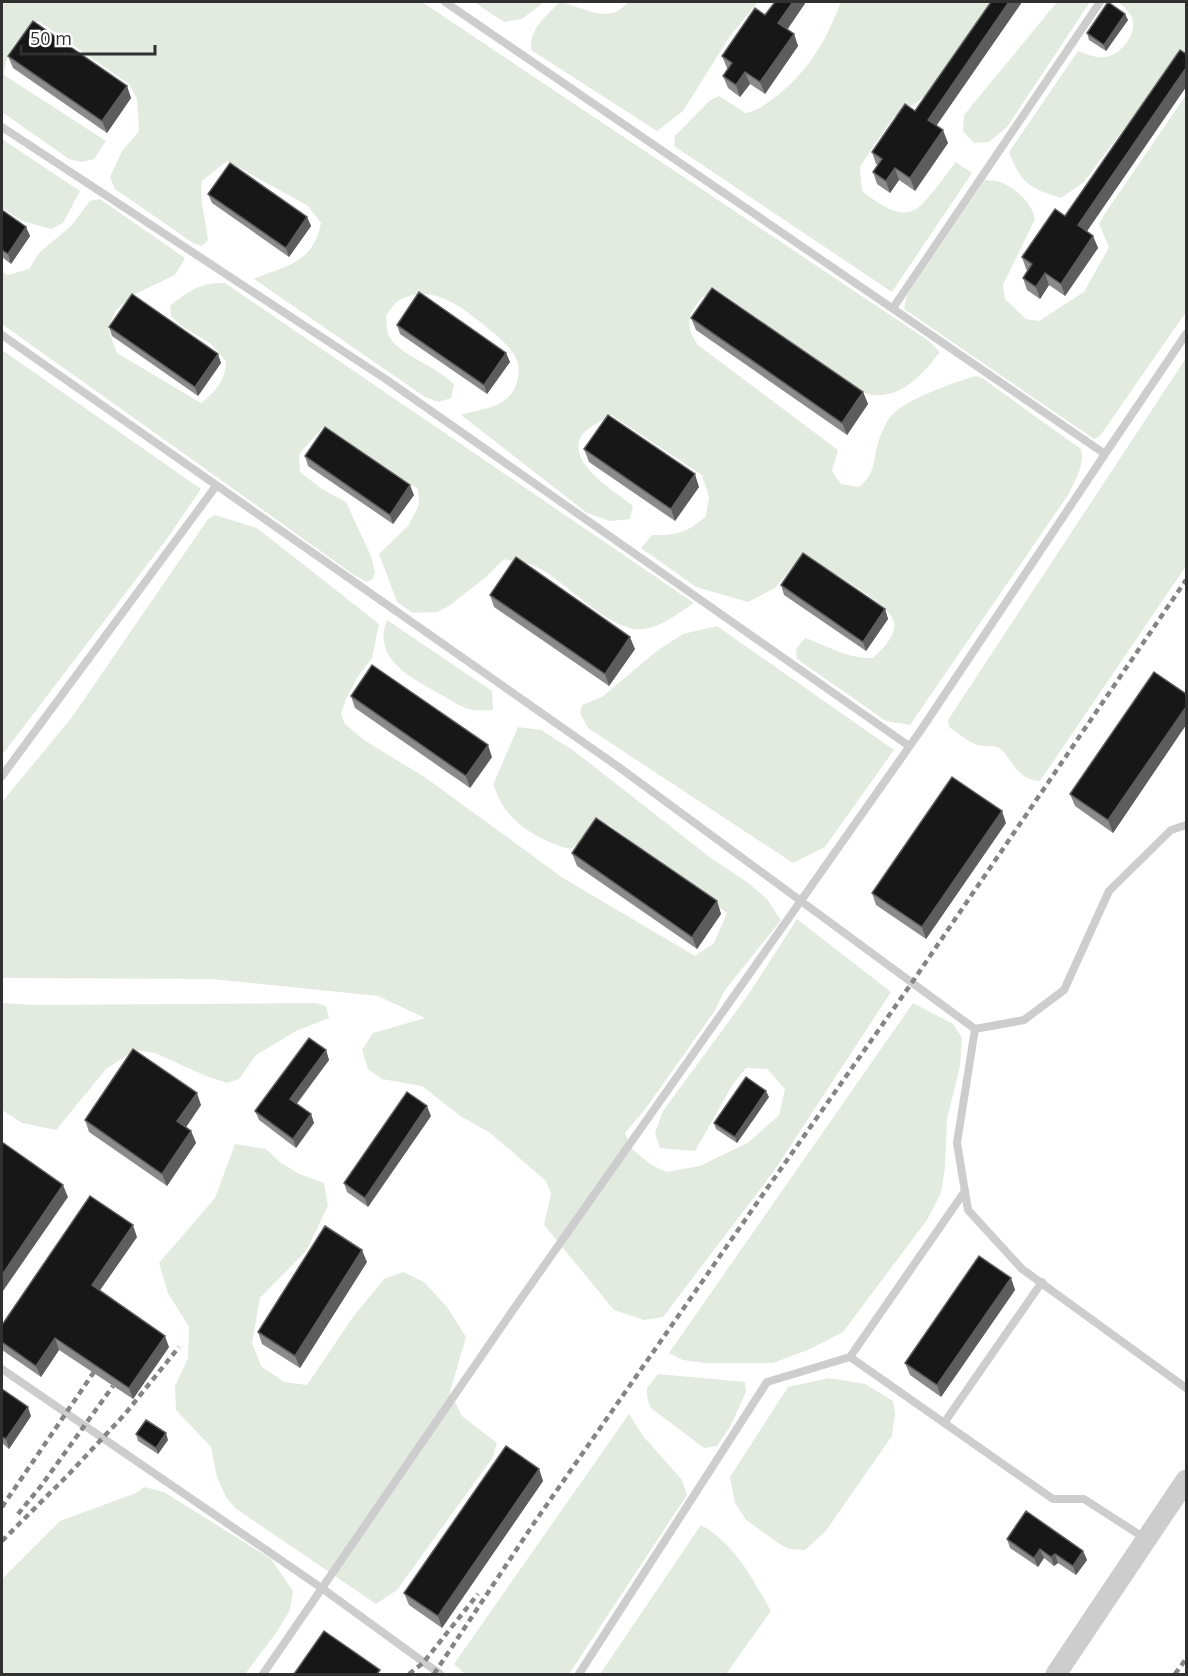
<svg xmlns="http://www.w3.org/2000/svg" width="1188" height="1676" font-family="'Open Sans',sans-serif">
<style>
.green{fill:#e3ebe0}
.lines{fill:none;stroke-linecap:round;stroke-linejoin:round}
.service{stroke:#cdcdcd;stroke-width:8}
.tertiary{stroke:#cdcdcd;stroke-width:21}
.rail{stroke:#858585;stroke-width:4.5;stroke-dasharray:6 4.5;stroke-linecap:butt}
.wall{fill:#8b8b8b}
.shaded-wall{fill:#5d5d5d}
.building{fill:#171717;stroke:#5d5d5d;stroke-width:1.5}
</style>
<rect width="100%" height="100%" fill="#fff"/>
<!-- green -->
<path class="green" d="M2,2H422L929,341L940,352C921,376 898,403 865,393L721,293L702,297C688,315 684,325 698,345L838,450L832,471L841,484L859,487C878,472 872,457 880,437C882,431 887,421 891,416C906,399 953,383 975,376L982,378L1081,449C1085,466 1075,480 1068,495L910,725L886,721L797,659L796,649L805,638C829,646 847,659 873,658C882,649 896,637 894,622C891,603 825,569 807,558L794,565L775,588L748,602L696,587L641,548L652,535C677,535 687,533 706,516L709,497L702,475L611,415C602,421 585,428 581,437C567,464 615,491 633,506L630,519L610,521L587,513L461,415C478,409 499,409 511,394C517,387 520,373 518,364C514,348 497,336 485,326C461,306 430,282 398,301C393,304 390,311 386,315C387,320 386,329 388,334C396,355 439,366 454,385L451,398L439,402L425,397L254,279C286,265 313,264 321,223L308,206L227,161L202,181C199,201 206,219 208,240L202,246L193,243L115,189L110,177L122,151L139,131L137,99L129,84L38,21C19,37 6,49 4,75L106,141L94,159L81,162L69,159L2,112Z
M474,2H544L522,19L504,22Z
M560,2C585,7 608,26 628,2H758L730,36L683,111L657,131L531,50C529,29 546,16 560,2Z
M841,2H994L934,88L915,104L894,117L872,148L860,167L862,191C875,201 899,220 916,209C925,204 948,172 956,162L972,173L892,292L674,146L675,136L709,101L719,96L745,113C758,111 767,103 778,95C810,69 826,40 841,2Z
M1057,2H1090L1007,127L989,142L974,143L963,131L964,115Z
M1119,2L1186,3V57L1178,56L1084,182L1061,198C1031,189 1020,183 1009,152L1078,51C1087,54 1097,59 1106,57C1120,55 1136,35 1133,21C1131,12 1124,8 1119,2Z
M1186,95V312L1100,436L1094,439L904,309L907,295L985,180C990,181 996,180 1000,182C1016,188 1032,203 1035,219L1003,285L1005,299L1026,319L1039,321L1084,292L1109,247L1099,224L1104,215Z
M2,139L80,191L63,223L51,229L22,221L2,208Z
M100,199L185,258L175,275L133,295L116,310L108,328L117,353L201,403C215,392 226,380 226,361L210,343L183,327L171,316L170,306C188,291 201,282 225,283L694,603C680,612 663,626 645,629C612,635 565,580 535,566C526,562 514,562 504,559L486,577L449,606L437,612L413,613L397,602L379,554L408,526L419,505L418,489L324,426L299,454L300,472L322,489L346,502L371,556L375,572L372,580L366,582L354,575L2,324V272L8,275L29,269L40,252L71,226L90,201Z
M2,350L201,489L166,540L2,755Z
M1186,358V566L1040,781C1017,780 1014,762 1001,749C995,745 989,747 982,746C972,745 958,733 949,727L948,720Z
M215,515L257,528L379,624L372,658L357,678L346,699L341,714L345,724L364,740L426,778L563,878L695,956L714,943L727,913L609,825L599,823L579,844L570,849C546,843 521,830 506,810C500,803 497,793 493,785L518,727L541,730L574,751L711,858L747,882L767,899L781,920L725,990L714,1012L646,1108L625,1133L631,1148L650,1164L666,1172L700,1166L749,1142L779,1115L785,1089L767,1069L746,1068L733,1084L695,1151L660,1148L655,1133L663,1111L748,995L797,919L891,992L774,1171L663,1317L644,1320L614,1310L544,1225L551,1194L546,1181L489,1132L460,1116L422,1086L382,1079L368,1069L362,1050L373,1033L425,1018L378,996L212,979L2,978V802L72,717L208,519Z
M387,620L492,691L493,710C485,710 477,711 469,709C460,707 449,699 440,694C413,679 371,659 387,620Z
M717,626L894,750L825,847L793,863L588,728L580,713L582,705L602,697L658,650L683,634Z
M2,1003L34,1005L316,1003L326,1006L329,1018L296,1031L256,1055L239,1079L227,1083L206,1076L155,1053L136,1050L107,1068L56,1130L22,1123L2,1110Z
M913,1003L953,1024L962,1038L960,1066L947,1119L945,1167L941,1193L927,1220L843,1332L810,1349L773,1363H705L683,1360L669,1353Z
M235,1144L266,1149L280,1162L299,1174L324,1183L328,1206L306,1251L260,1298L252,1343L261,1366L284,1382L307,1385L353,1317L384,1279L403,1272L424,1282L447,1307L466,1337L450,1392L462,1416L497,1443L493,1457L397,1590L376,1604L235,1508L226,1497L217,1477L211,1447L176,1410L175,1386L188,1358L189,1327L168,1293L159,1263L215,1198Z
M658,1374L745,1382L746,1392L730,1427L717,1446L704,1448L651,1408L647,1397V1388Z
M829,1378L865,1384L893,1401L895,1414L892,1436L825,1532L805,1550L789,1549L778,1543L746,1520L735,1503L730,1477L788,1387Z
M629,1414L643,1436L682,1480L687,1495L569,1674H465L454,1664Z
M144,1487L164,1492L271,1559L293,1591L290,1610L276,1633L245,1674H9L2,1673V1579L60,1521L136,1493Z
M701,1525C735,1544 752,1578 771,1611L726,1674H600Z"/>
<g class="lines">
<!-- service -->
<path class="service" d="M445,2L1105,454L1186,334
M2,127L387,380L909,746
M893,308L1100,2
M2,335L620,768L975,1029L957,1143L968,1210L1022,1269L1186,1388
M2,776L216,486
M975,1029L1024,1020L1064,990L1109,891L1171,830L1186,825
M850,1357L965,1191
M2,1369L323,1589L440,1674
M944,1423L1042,1282
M263,1674L513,1310L921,730L1105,454
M579,1674L767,1382L850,1357L1053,1499H1084L1146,1539"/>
<!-- tertiary -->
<path class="tertiary" d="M1056,1674L1186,1480"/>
<!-- rail -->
<path class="rail" d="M2,1507L94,1372
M18,1514L41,1486L113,1386
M2,1541L69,1474L125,1414L179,1347
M409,1674L423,1663L478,1594
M434,1674L532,1526L759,1200L911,984L1186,580
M1175,1674L1186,1659"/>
</g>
<!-- wall -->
<path class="wall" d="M806,2L787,29L794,34L798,46L765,94L750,84L740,97L728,88L723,76L728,69L727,68L722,56L765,15Z
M991,2H1022L936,126L948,143L915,191L899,180L890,193L877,184L873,172L878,165L876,164L872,152L915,111Z
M1125,14L1128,20L1106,51L1089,40L1087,33Z
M1186,54V87L1087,231L1093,236L1098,248L1065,296L1049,285L1040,299L1027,290L1023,278L1028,271L1026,269L1022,257L1065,216Z
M8,56L127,86L131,98L107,133L13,68Z
M208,194L307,217L311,226L289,257L212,203Z
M2,210L26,227L30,236L11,264L2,257Z
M691,318L863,392L868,404L847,435L696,330Z
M397,325L506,353L510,362L487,394L400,334Z
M109,327L221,363L198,396L112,336Z
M584,449L699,487L675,521L589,462Z
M305,456L414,495L393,524L308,466Z
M781,585L885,609L888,619L866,651L784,595Z
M490,595L635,649L609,686L494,607Z
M1186,694V725L1113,833L1075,806L1070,794Z
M351,696L492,757L470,788L355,708Z
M1006,823L926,939L876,905L872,893Z
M572,853L717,901L721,914L697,949L577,866Z
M326,1050L329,1060L297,1104L311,1114L314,1123L296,1148L259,1120L255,1111Z
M769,1097L737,1143L716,1129L714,1123Z
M201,1105L186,1127L191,1131L196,1143L167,1186L89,1132L85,1120Z
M431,1116L368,1207L347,1192L344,1183Z
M137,1237L100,1290L169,1347L133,1399L59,1350L41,1377L2,1350V1325Z
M367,1262L300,1368L262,1344L258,1332Z
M1011,1278L1015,1290L941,1397L910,1375L905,1363Z
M2,1389L31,1416L9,1449L2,1443Z
M136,1434L168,1440L158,1454L138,1441Z
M539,1469L543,1481L442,1628L409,1605L404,1593Z
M1007,1539L1083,1551L1087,1560L1076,1575L1058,1563L1054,1566L1044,1558L1038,1567L1010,1548Z"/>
<!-- shaded-wall -->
<path class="shaded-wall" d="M793,2H806L783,36L778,23Z
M1009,2H1022L932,132L928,120Z
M1125,14L1128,20L1106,51L1104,45Z
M794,34L798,46L765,94L760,82Z
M1186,68V87L1083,237L1078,225Z
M745,72L750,84L740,97L736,85Z
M127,86L131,98L107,133L102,121Z
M943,130L948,143L915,191L910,178Z
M895,168L899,180L890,193L886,181Z
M307,217L311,226L289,257L286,248Z
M26,227L30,236L11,264L8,254Z
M1093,236L1098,248L1065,296L1061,284Z
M1045,273L1049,285L1040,299L1036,287Z
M506,353L510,362L487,394L484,385Z
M218,354L221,363L198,396L195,387Z
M863,392L868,404L847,435L842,423Z
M695,474L699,487L675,521L671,509Z
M410,485L414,495L393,524L390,515Z
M885,609L888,619L866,651L863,642Z
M630,637L635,649L609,686L605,674Z
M1186,707V725L1113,833L1108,820Z
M488,745L492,757L470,788L466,776Z
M1002,811L1006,823L926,939L922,927Z
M717,901L721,914L697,949L692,937Z
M326,1050L329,1060L293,1108L290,1099Z
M766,1091L769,1097L737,1143L735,1137Z
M197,1093L201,1105L182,1133L177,1121Z
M427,1106L431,1116L368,1207L365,1198Z
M311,1114L314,1123L296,1148L293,1139Z
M191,1131L196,1143L167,1186L162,1174Z
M63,1185L68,1197L3,1291L2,1288V1275Z
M133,1225L137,1237L96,1296L92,1285Z
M362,1250L367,1262L300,1368L295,1356Z
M1011,1278L1015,1290L941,1397L937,1385Z
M165,1336L169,1347L133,1399L129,1388Z
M55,1338L59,1350L41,1377L36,1366Z
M28,1407L31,1416L9,1449L6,1439Z
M166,1433L168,1440L158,1454L156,1448Z
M539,1469L543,1481L442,1628L438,1616Z
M1040,1549L1044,1558L1038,1567L1034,1558Z
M1083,1551L1087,1560L1076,1575L1073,1566Z
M1055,1554L1058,1563L1054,1566L1051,1557Z"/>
<!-- building -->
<path class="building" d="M775,2H793L778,23L794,34L760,82L745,72L736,85L723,76L732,63L722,56L755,8L765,15Z
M991,2H1009L928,120L943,130L910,178L895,168L886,181L873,172L882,159L872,152L905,104L915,111Z
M1108,2L1125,14L1104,45L1087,33Z
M33,21L127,86L102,121L8,56Z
M1180,50L1186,54V68L1078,225L1093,236L1061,284L1045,273L1036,287L1023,278L1032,264L1022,257L1055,209L1065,216Z
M230,163L307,217L286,248L208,194Z
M2,210L26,227L8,254L2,250Z
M712,288L863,392L842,423L691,318Z
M419,292L506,353L484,385L397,325Z
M132,294L218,354L195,387L109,327Z
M608,415L695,474L671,509L584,449Z
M325,427L410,485L390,515L305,456Z
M803,553L885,609L863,642L781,585Z
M516,557L630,637L605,674L490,595Z
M372,665L488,745L466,776L351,696Z
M1154,672L1186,694V707L1108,820L1070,794Z
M952,777L1002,811L922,927L872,893Z
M596,818L717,901L692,937L572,853Z
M309,1038L326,1050L290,1099L311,1114L293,1139L255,1111Z
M133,1049L197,1093L177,1121L191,1131L162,1174L85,1120Z
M746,1077L766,1091L735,1137L714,1123Z
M407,1092L427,1106L365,1198L344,1183Z
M2,1142L63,1185L2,1275Z
M90,1196L133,1225L92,1285L165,1336L129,1388L55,1338L36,1366L2,1342V1325Z
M325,1226L362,1250L295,1356L258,1332Z
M979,1256L1011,1278L937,1385L905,1363Z
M2,1389L28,1407L6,1439L2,1437Z
M146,1420L166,1433L156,1448L136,1434Z
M506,1446L539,1469L438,1616L404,1593Z
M1026,1511L1083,1551L1073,1566L1055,1554L1051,1557L1040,1549L1034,1558L1007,1539Z
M324,1631L380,1670L377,1674H294Z"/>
<!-- border -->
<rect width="1188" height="1676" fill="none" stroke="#303030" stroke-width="6"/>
<!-- scale -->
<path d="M21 45v9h134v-9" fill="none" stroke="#303030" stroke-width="3"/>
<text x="30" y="45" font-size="18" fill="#303030" stroke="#ffffff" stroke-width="4.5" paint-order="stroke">50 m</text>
</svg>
